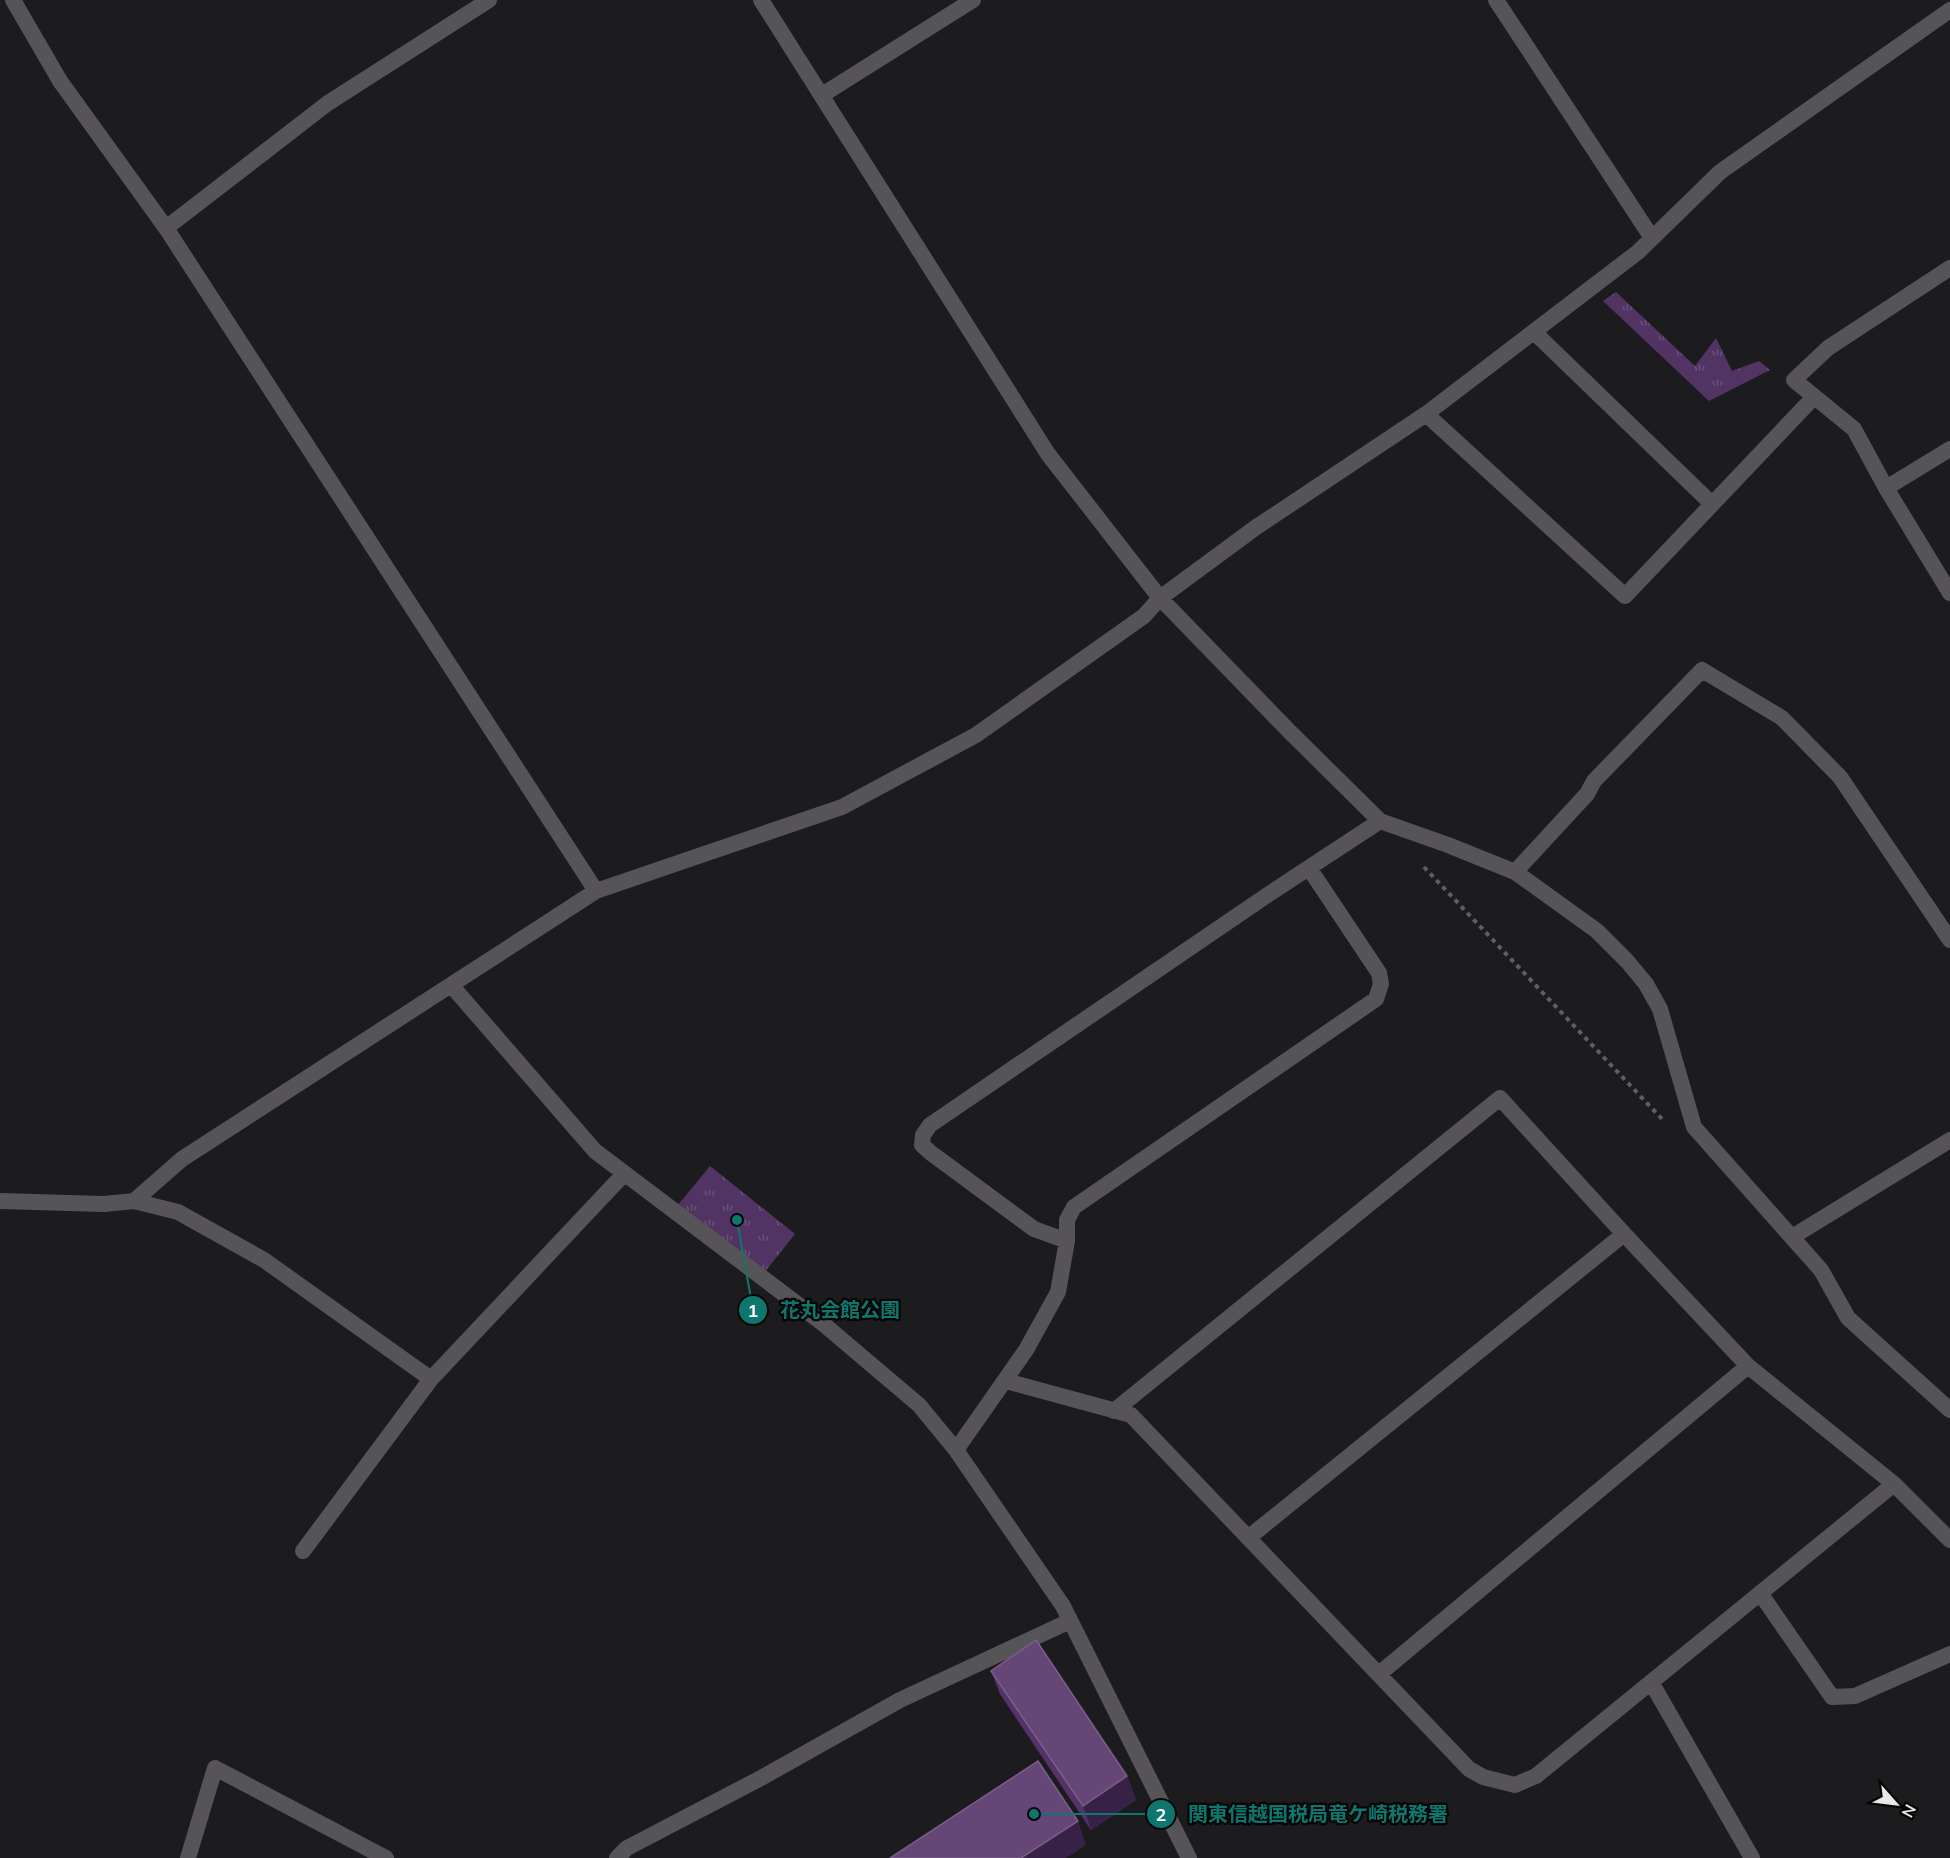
<svg xmlns="http://www.w3.org/2000/svg" width="1950" height="1858" font-family="Mulish,'Noto Sans JP',sans-serif">
<style>
.park{fill:url(#park-tufts)}
.lines{fill:none;stroke-linecap:round;stroke-linejoin:round}
.path{stroke:#5f5e61;stroke-width:4;stroke-dasharray:4.5 4.5;stroke-linecap:butt}
.minor{stroke:#565457;stroke-width:16}
.wall{fill:#55336a}
.shaded-wall{fill:#382146}
.building{fill:#654677;stroke:#795f89;stroke-width:1.5}
.leader{fill:none;stroke:#0f766e;stroke-width:2}
.callout-dot{fill:#0f766e;stroke:#070607;stroke-width:2}
.mark-label{font-size:18px;text-anchor:middle;font-weight:bold;fill:#fff}
.callout-label{font-size:20px;text-anchor:middle;font-weight:bold;fill:#0f766e;stroke:#070607;stroke-width:4.5;stroke-linejoin:round;paint-order:stroke}
</style>
<defs>
<pattern id="park-tufts" width="24" height="20" patternUnits="userSpaceOnUse" patternTransform="scale(1.5)"><rect width="24" height="20" fill="#513464"/><path d="M3 7l-1-3M5 7V3M7 7l1-3M15 17l-1-3M17 17v-4M19 17l1-3" fill="none" stroke="#6a517a"/></pattern>
</defs>
<rect width="100%" height="100%" fill="#1c1b1e"/>
<!-- park -->
<path class="park" d="M1616,292L1695,366L1716,338L1732,371L1759,361L1770,370L1709,401L1603,301Z
M710,1166L795,1234L764,1273L678,1205Z"/>
<g class="lines">
<!-- path -->
<path class="path" d="M1424,867L1662,1119"/>
<!-- minor -->
<path class="minor" d="M13,0L60,81L166,228L596,891
M761,0L1048,454L1160,598L1289,731L1380,821
M1496,0L1652,238
M822,95L973,0
M166,228L328,103L489,0
M1950,268L1828,348L1794,380L1854,429L1886,488L1950,593
M1534,332L1712,504
M1426,414L1625,596L1814,397
M1886,488L1950,449
M1515,872L1587,794L1594,781L1702,670L1782,718L1840,777L1950,940
M451,985L595,1151L821,1322L919,1405L956,1450L1063,1606L1189,1858
M0,1201L104,1204L134,1201L178,1212L264,1260L431,1379
M134,1201L182,1159L596,891L842,807L976,735L1144,616L1160,598L1255,528L1426,414L1638,252L1720,172L1950,10
M1792,1237L1950,1140
M1067,1241L1034,1229L931,1153L922,1145L923,1135L930,1125L1266,896L1380,821L1448,845L1515,872L1597,931L1627,961L1646,984L1660,1009L1694,1127L1821,1270L1848,1318L1950,1410
M1006,1381L1131,1415L1469,1769L1483,1777L1515,1785L1536,1776L1894,1484
M1114,1411L1500,1098L1624,1234L1748,1366L1894,1484L1950,1540
M956,1450L1026,1350L1058,1292L1067,1241V1220L1074,1207L1376,999L1381,984L1379,973L1309,868
M1248,1538L1624,1234
M303,1551L431,1379L624,1174
M1760,1593L1832,1697L1855,1696L1950,1654
M1379,1674L1748,1366
M1651,1682L1752,1858
M188,1858L215,1768L386,1858
M617,1858L627,1848L761,1778L900,1700L1070,1621"/>
</g>
<!-- wall -->
<path class="wall" d="M991,1671L1127,1776L1136,1800L1091,1830L1000,1694Z"/>
<!-- shaded-wall -->
<path class="shaded-wall" d="M1127,1776L1136,1800L1091,1830L1083,1806Z
M1078,1821L1086,1845L1066,1858H1021Z"/>
<!-- building -->
<path class="building" d="M1036,1640L1127,1776L1083,1806L991,1671Z
M1038,1761L1078,1821L1021,1858H890Z"/>
<!-- callouts -->
<path class="leader" d="M737 1220L753 1310M1034 1814L1161 1814"/>
<g class="callout-dot">
<circle cx="737" cy="1220" r="6"/>
<circle cx="1034" cy="1814" r="6"/>
<circle cx="753" cy="1310" r="15"/>
<circle cx="1161" cy="1814" r="15"/>
</g>
<g class="mark-label">
<text x="753" y="1317">1</text>
<text x="1161" y="1821">2</text>
</g>
<g class="callout-label">
<text x="840" y="1317">花丸会館公園</text>
<text x="1318" y="1821">関東信越国税局竜ケ崎税務署</text>
</g>
<!-- north arrow -->
<g transform="translate(1896 1804) rotate(118)" stroke="#070607" stroke-width="4.5" paint-order="stroke">
<path d="M0-4.5L10 22L0 15L-10 22Z" fill="#e8e7e9"/>
<text y="-9" font-size="16" font-weight="bold" text-anchor="middle" fill="#e8e7e9">N</text>
</g>
</svg>
